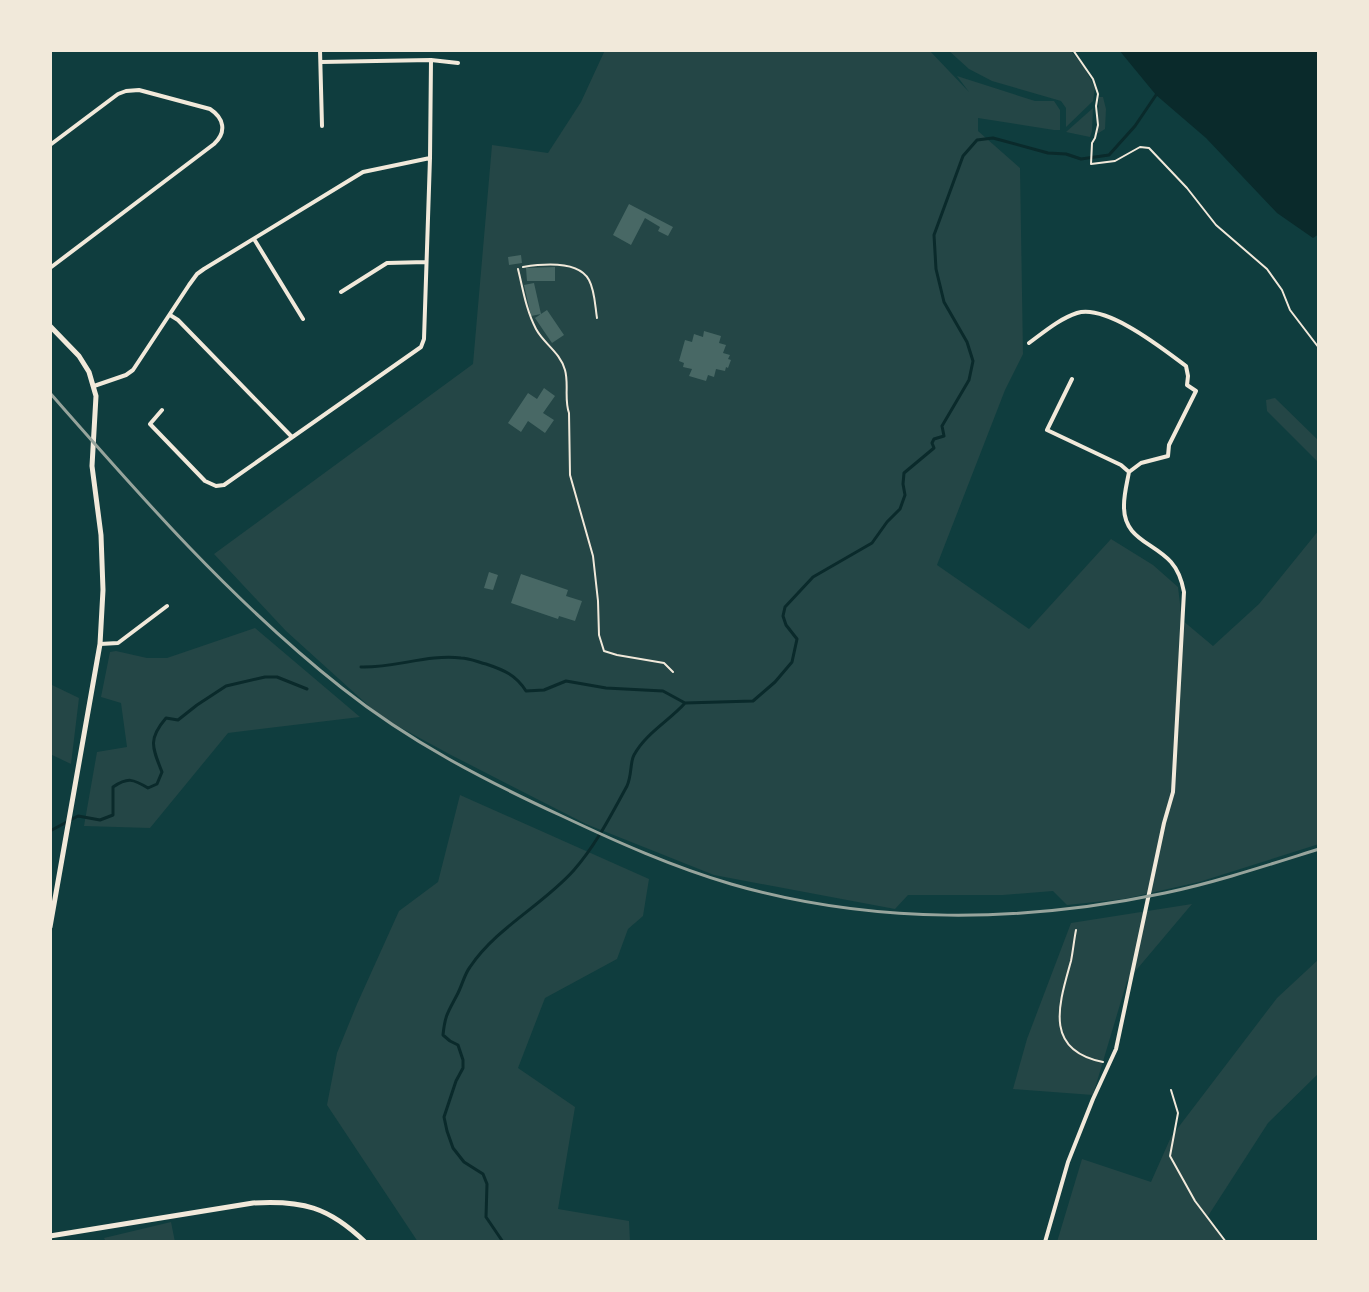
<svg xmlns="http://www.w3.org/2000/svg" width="1369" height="1292" font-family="Roboto,sans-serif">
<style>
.green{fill:#244646}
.water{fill:#0a2a2b}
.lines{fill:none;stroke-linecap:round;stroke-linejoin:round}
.stream{stroke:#0a2a2b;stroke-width:3}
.building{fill:#486865}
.path{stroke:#f1e9da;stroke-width:2}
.service{stroke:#f1e9da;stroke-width:2}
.minor{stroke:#f1e9da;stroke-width:4}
.tertiary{stroke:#f1e9da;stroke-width:5}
.secondary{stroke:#f1e9da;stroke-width:5}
.rail{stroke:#97a49c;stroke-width:3}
</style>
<rect width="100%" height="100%" fill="#0f3d3e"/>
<!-- green -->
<path class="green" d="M605,50H929L969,92L957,76L1035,101H1054L1060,110V130H1054L978,118V131L1020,168L1023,354L1005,390L937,565L1029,629L1111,539L1153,565L1178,587L1182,620L1213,646L1259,604L1319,530V844L1199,882L1124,899L1067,905L1053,891L1003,895H908L895,909L714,875L586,824L451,755L381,717L286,631L214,554L473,364L492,145L548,153L581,102Z
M948,50H1070L1084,67L1095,88L1093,101L1066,127V108L1061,101L992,81L969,69Z
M1099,97H1103L1106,109L1105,129L1097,134Z
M1093,108L1092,131L1090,137L1066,132Z
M1275,398L1319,441V463L1267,411L1266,400Z
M255,628L360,717L228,733L150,828L84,826L97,752L127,747L121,703L101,697L110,652L116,651L147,658H167Z
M50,684L79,698L71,764L50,754Z
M460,795L649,879L643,916L628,929L617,959L545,998L518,1068L575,1107L558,1209L629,1221L630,1242H418L327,1105L337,1053L357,1004L399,911L438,882Z
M1192,904L1127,981L1093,1095L1013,1089L1027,1039L1071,923Z
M1319,959V1073L1268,1123L1208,1216L1226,1242H1057L1082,1159L1151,1182L1171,1137L1277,998Z
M171,1222L175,1242H106L104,1238Z"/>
<!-- water -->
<path class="water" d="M1119,50H1319V234L1313,238L1277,213L1206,138L1156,95Z"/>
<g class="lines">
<!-- stream -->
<path class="stream" d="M361,667C395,668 428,654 461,658C469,658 478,662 486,664C504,670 516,675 526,691L544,690L566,681L606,688L663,691L685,703L753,701L775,682L792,662L797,639L786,625L783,616L785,607L813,577L872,543L887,522L900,509L905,495L903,484L904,473L934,448L932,443L934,439L944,436L942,426L969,380L973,361L967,342L944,302L936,269L934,235L963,156L977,140L993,138L1048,153L1066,154L1081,159L1109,155L1135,126L1156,95
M50,831L78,816L100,820L113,815V787C128,777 133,779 148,788L157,784L162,772C152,747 148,739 166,718L178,720L197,705L226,686L265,677H277L307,689
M503,1242L486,1217L487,1184L483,1174L464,1162L453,1148L447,1131L444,1117L456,1081L463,1068V1060L458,1045L450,1041L443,1035C445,1015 448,1012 457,995C462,986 464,975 470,967C497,927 543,905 574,870C596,845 611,815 627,786C632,775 630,762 634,755C646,733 669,721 685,703"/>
</g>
<!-- building -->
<path class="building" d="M629,204L673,227L668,236L658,231L660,227L645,218L631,245L613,235Z
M521,255L522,263L509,265L508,257Z
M555,267V281H527L526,268Z
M534,283L541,314L531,316L524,285Z
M547,310L564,335L552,343L535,318Z
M704,331L721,336L719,343L726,345L723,353L730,355L728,359L731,360L728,368L726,367L725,371L716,369L714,377L708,375L706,381L689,376L692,369L683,367L684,363L679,361L685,340L692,342L694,334L703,337Z
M544,388L555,396L543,413L554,420L545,433L528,421L521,432L508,423L528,393L537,399Z
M489,572L498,575L493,590L484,588Z
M521,574L568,590L566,596L582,601L575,621L559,616L558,619L511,603Z"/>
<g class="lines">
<!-- path -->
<path class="path" d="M1073,50L1093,79L1098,94L1096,106L1098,125L1095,138L1092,143L1091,164L1115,161L1140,147L1149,148L1187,188L1216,225L1267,269L1282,290L1290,310L1319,348
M523,267C542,264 578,260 589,280C595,291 595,306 597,318
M1076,930C1074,940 1073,951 1071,961C1059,1004 1043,1050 1103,1062
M1171,1090L1178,1113L1170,1156L1195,1201L1226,1242"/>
<!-- service -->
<path class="service" d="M518,269C523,289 526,310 536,329C544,344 560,352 565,370C569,384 564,399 569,413L570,475L593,556L598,601L599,635L604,651L617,655L664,663L673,672"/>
<!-- minor -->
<path class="minor" d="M320,50L322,126
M321,62L431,60L458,63
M50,145L118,94L126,91L139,90L210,109C224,118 227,132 214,144L50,268
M254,239L303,319
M341,292L387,263L426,262
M170,315L178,320L292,437
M1029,343C1044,332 1059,319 1077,313C1107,304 1163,349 1186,366L1188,376L1187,385L1196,391L1169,445L1168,456L1141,463L1129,472C1127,483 1124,494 1124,505C1123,539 1153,542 1171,562C1179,571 1182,581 1184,592L1173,792L1164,823L1116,1049L1093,1099L1068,1162L1045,1242
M1072,379L1047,430L1121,465L1129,472
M94,386L126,375L133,370L189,285L197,274L204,269L363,172L430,158
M162,410L150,424L205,481L216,486L224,485L421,347L424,339L430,158L431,60
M100,644L118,643L167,606"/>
<!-- tertiary -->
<path class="tertiary" d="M50,326L79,356L89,372L96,396L92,466L101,535L103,590L100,644L50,927"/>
<!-- secondary -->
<path class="secondary" d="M50,1236L253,1203C302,1200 329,1207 365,1242"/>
<!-- rail -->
<path class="rail" d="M50,393C141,497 233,602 342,688C410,742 484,780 562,816C617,842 673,867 731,884C872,925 1022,923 1165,893C1217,882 1268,865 1319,849"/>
</g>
<!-- border -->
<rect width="1369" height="1292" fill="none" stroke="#f1e9da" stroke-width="104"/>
</svg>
